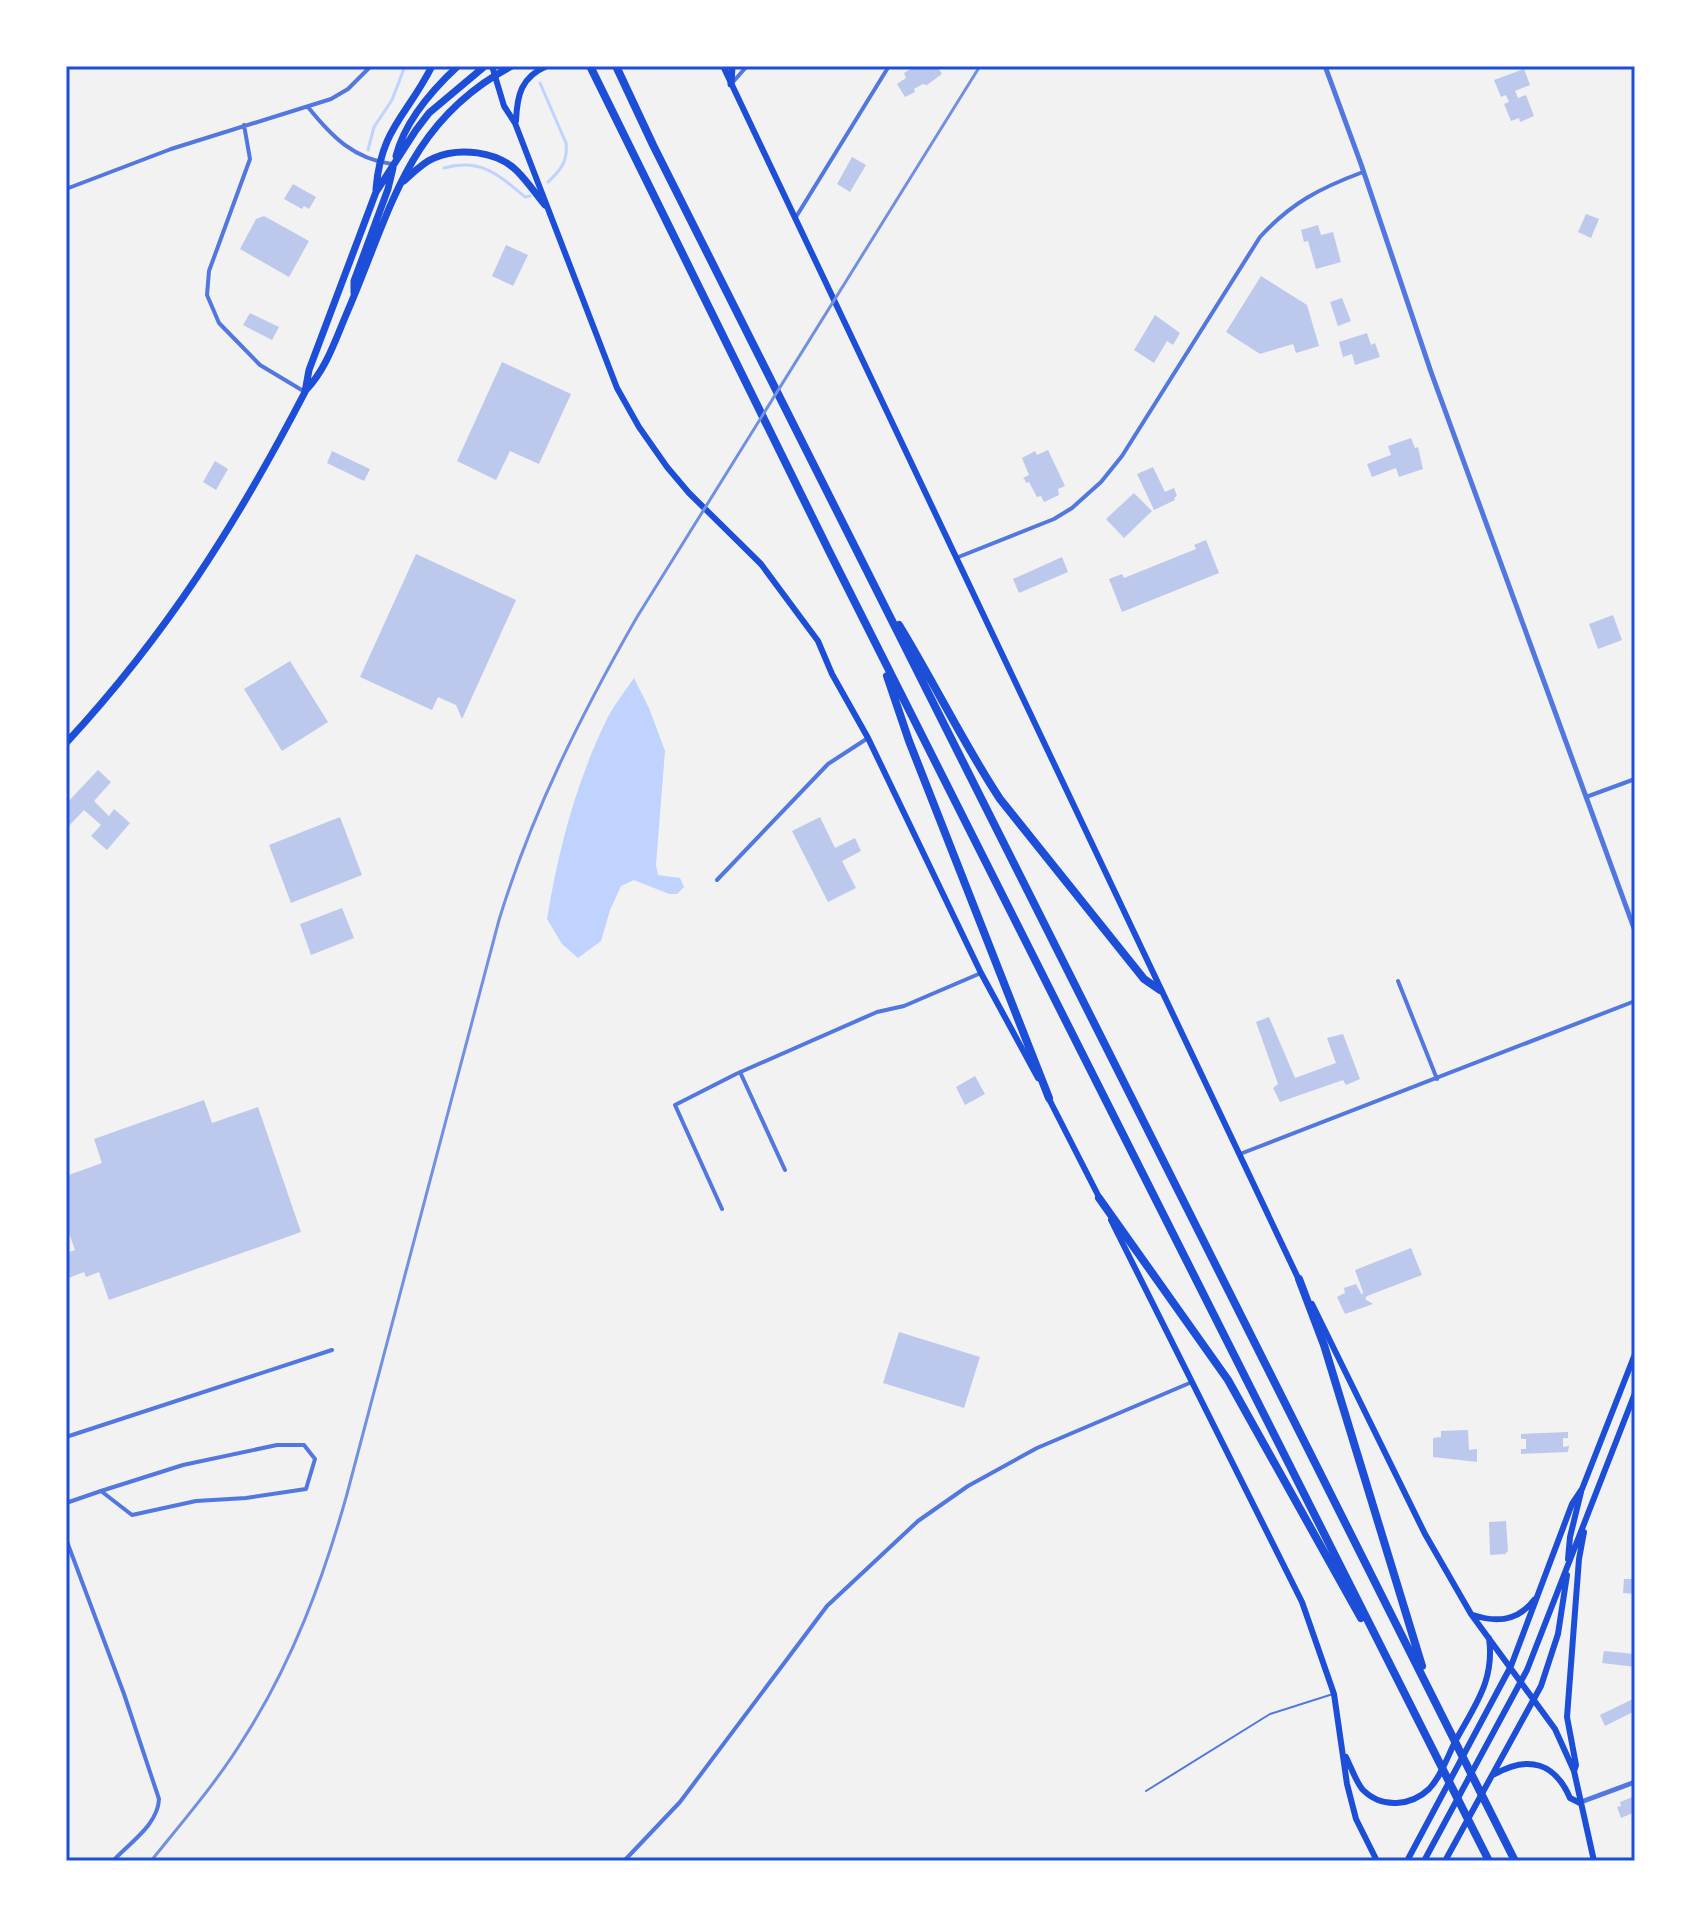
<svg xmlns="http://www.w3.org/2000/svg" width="1701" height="1927" font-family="'Fira Sans Condensed',sans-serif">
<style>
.water{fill:#bfd3fe}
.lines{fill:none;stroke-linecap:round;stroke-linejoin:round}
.stream{stroke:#bfd3fe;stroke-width:3}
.building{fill:#bdc9ec}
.service{stroke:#5277de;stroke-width:2}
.minor{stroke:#5277de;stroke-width:4}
.tertiary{stroke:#5277de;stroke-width:5}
.secondary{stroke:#1d4ed8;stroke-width:6}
.primary{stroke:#1d4ed8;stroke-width:7}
.motorway{stroke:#1d4ed8;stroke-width:8}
.rail{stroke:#7290e2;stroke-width:3}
.neatline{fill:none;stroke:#1d4ed8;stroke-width:3}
</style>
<rect width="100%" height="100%" fill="#f2f2f2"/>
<!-- water -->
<path class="water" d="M634,678L649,708L665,751L656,865L658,875L680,878L684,887L677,894H669L634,880L621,886L610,910L601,941L578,958L562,944L547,919C558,851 576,782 607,719C614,705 625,691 634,678Z"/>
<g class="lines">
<!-- stream -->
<path class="stream" d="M540,83L566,143C568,161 561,170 548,182
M368,150L374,127L392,100L405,66
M444,168C480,158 498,174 525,197L530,196"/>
</g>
<!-- building -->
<path class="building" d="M916,66H937L942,74L927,85L923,84L914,89L915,92L905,97L897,84L906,78L904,73Z
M1524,69L1530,85L1515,91L1518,98L1526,95L1534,116L1520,122L1519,118L1511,121L1504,104L1509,102L1506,95L1501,97L1494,80Z
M852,157L866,165L850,192L837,184Z
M293,184L316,197L309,209L304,206L302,209L284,199Z
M1586,214L1599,219L1591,238L1578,232Z
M264,216L309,241L289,277L240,249L256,219Z
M1318,225L1321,235L1333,232L1341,262L1316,269L1308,241L1304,242L1301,230Z
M506,245L528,255L513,286L492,276Z
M1261,276L1307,305L1319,346L1296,353L1293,344L1260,354L1226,332Z
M1342,298L1351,321L1338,326L1330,302Z
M250,313L279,327L272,340L243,325Z
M1155,315L1180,333L1173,345L1167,341L1154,363L1134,350Z
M1367,333L1371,345L1375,343L1380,357L1355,365L1352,354L1343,357L1339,342Z
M502,362L571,394L539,464L510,451L496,480L457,461Z
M1411,438L1415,448L1418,447L1423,469L1399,477L1396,468L1372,477L1367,464L1391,455L1388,446Z
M1048,450L1065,486L1058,489L1059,495L1044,502L1041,496L1037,497L1029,482L1026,483L1025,480L1023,478L1029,475L1022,458L1035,451L1037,455Z
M332,451L370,469L364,481L327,463Z
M215,461L228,469L216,490L203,482Z
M1153,467L1165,492L1174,488L1177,496L1174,498L1175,500L1154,510L1137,474Z
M1134,493L1152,511L1124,538L1106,519Z
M1206,540L1219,573L1122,612L1109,579L1122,574L1124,578L1196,549L1194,545Z
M416,554L516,600L462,719L456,705L438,697L432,710L360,677Z
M1062,557L1068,572L1019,593L1013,579Z
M1613,615L1622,640L1598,649L1589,624Z
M290,661L328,722L282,751L244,689Z
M98,770L111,782L94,801L109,816L114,809L130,823L107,850L91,836L101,825L84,810L66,829V804Z
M340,817L362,875L291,903L269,845Z
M820,817L835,848L855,838L861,851L842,861L856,888L828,902L792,831Z
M342,908L354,938L311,955L300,924Z
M1269,1017L1295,1078L1336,1063L1327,1038L1343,1034L1360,1079L1346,1085L1343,1080L1280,1102L1273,1088L1278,1084L1256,1022Z
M975,1076L985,1094L965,1105L956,1087Z
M204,1100L212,1123L258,1107L301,1232L109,1300L99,1272L86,1277L84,1272L66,1279V1253L75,1250L66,1225V1176L102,1163L94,1139Z
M1411,1248L1422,1275L1367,1296L1365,1299L1373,1304L1345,1314L1337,1297L1345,1293L1344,1288L1356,1284L1362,1295L1363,1292L1355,1270Z
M899,1332L980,1357L964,1408L883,1383Z
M1468,1430L1469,1450L1477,1449V1462L1433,1457V1438L1441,1437V1431Z
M1568,1432V1438H1563V1447L1569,1446L1568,1452L1521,1454V1449H1526V1439H1521V1434Z
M1506,1521L1508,1551L1505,1554L1490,1555L1489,1522Z
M1624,1579H1635V1594L1623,1593Z
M1604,1651L1635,1654V1667L1602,1663Z
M1635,1698V1711L1605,1726L1600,1715Z
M1635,1796V1812L1621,1818L1617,1807L1621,1806L1620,1802Z"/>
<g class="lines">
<!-- service -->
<path class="service" d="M1146,1791L1270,1714L1333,1694"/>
<!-- minor -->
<path class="minor" d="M733,82L747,66
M308,107C332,137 354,159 392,164
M244,125L250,159L209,271L207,295L219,323L260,365L305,392
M66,189L171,149L331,99L348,89L371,66
M796,217L889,66
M956,558L1054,519L1072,508L1101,482L1122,456L1260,237C1291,203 1320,188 1363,172
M1586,797L1635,779
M717,880L828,764L868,738
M1398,981L1437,1079
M740,1072L785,1170
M1240,1154L1635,1001
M722,1209L675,1105L736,1074L877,1012L904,1006L981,973
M66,1437L332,1350
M277,1445H304L315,1459L306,1489L246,1498L196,1501L132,1515L101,1491L183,1465Z
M66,1503L101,1491
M66,1539L124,1694L159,1799C158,1825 129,1843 113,1861
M624,1861L680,1802L827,1606L918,1521L968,1486L1037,1448L1192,1382"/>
<!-- tertiary -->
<path class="tertiary" d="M1325,66L1361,164L1431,372L1635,931
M1581,1802L1635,1782"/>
<!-- secondary -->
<path class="secondary" d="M492,66L504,106L515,123L617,388L639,427L667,467L689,493L761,564L818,641L832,674L868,738L981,973L1038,1078
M723,66L1299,1280
M516,121C517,95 521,77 547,66
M1047,1095L1100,1199
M1111,1220L1302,1602L1334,1694L1347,1784L1356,1819L1377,1861
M1312,1304L1425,1534L1471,1614L1555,1729L1574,1771L1594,1861
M1568,1559L1570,1537L1581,1492
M1473,1615C1497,1623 1518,1621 1534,1600
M1346,1757C1351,1767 1356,1782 1363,1790C1382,1809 1411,1806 1429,1789C1441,1777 1448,1755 1456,1740C1475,1705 1495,1680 1489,1638
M1574,1771L1576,1765L1567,1717L1579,1559L1584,1532
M1495,1774C1529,1755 1555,1763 1570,1798L1580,1803
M1407,1861L1511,1666L1572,1504L1582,1489L1635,1354
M1424,1861L1527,1670L1635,1393
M1445,1861L1541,1686L1558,1634L1567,1575"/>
<!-- primary -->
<path class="primary" d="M731,84L732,66
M396,156C405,121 432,90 458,66
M404,181C414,172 422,163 434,158C459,147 497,151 517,171C527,181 536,194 545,205
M376,189C381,128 407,116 432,66
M354,293V281L388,189L393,168
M306,390C326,369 335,341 346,315C390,215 405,122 512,66
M66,743C167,634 237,523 305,392L309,370L376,192L416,130L429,113L485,66"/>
<!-- motorway -->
<path class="motorway" d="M590,66L829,551L1489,1861
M616,66L653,145L1515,1861
M899,625C934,682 963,743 1000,799L1144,979L1160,990
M887,676L909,741L1049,1098
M1099,1198L1228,1380L1361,1618
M1299,1279L1324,1345L1422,1666"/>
<!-- rail -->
<path class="rail" d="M151,1861C183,1821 217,1782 244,1738C292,1663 323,1580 347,1494L499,920C532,812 581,715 637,617L980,66"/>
</g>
<!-- border -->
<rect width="1701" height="1927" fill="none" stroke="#ffffff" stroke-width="136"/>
<rect x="68" y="68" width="1565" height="1791" class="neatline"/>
</svg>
